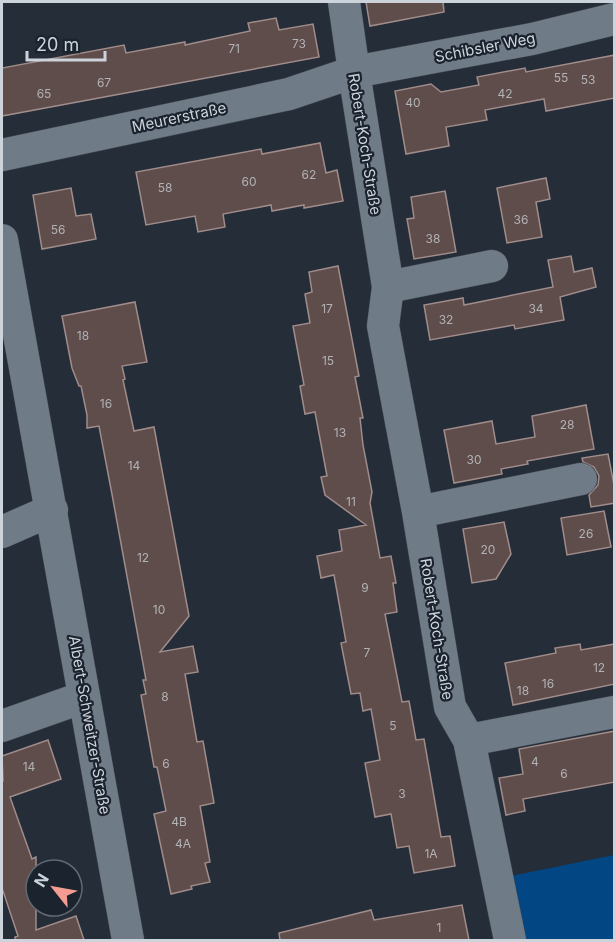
<svg xmlns="http://www.w3.org/2000/svg" width="616" height="942" font-family="Inter,sans-serif">
<style>
.green{fill:#024684}
.building{fill:#5f4d4b;stroke:#a08c8a;stroke-width:1.5}
.lines{fill:none;stroke-linecap:round;stroke-linejoin:round}
.minor-casing{stroke:#434a53;stroke-width:33}
.minor{stroke:#707b88;stroke-width:32}
.labels{text-anchor:middle;dominant-baseline:central;stroke-width:4.5;stroke-linejoin:round;paint-order:stroke}
.number-label{font-size:12px;fill:#b2b2b6}
.street-label{font-size:15px;fill:#cdd3da;stroke:#1a232e}
</style>
<rect width="100%" height="100%" fill="#242d38"/>
<!-- green -->
<path class="green" d="M614,855V940H525L511,876Z"/>
<!-- building -->
<path class="building" d="M366,2H443L444,12L370,26Z
M276,18L279,30L313,24L319,57L2,116V68L124,45L126,53L185,42V45L250,31L248,23Z
M615,55V98L546,111L544,99L485,110L487,120L446,127L449,146L406,154L395,91L431,84L441,92L479,85L477,77L525,68L526,72Z
M320,143L326,173L337,170L343,201L304,208V205L272,211L271,205L223,214L225,227L198,232L195,216L146,225L136,172L261,149L262,154Z
M546,178L550,199L536,202L542,237L507,243L497,188Z
M71,188L76,216L91,214L96,239L42,249L33,195Z
M445,191L456,252L414,259L407,219L414,218L411,197Z
M571,256L574,272L592,268L596,287L560,297L564,320L515,329L514,325L430,340L424,305L463,298L464,305L553,287L548,260Z
M338,266L359,376L355,377L363,418H360L363,445L372,492L370,503L380,558L391,556L396,583H393L397,612L385,614L402,702L409,701L416,740L424,739L441,837L450,836L455,866L414,873L409,846L397,848L391,814L375,817L365,763L380,760L371,709L363,711L360,693L351,694L341,643L346,642L334,575L321,578L317,556L342,551L339,530L366,525L325,495L321,477L327,476L315,412L305,414L300,386L304,385L293,326L310,323L305,294L312,292L309,272Z
M135,302L147,362L122,366L125,379L123,380L134,431L154,427L189,616L160,652L193,646L198,672L185,674L197,742L203,741L214,803L200,806L210,862L205,863L210,882L191,886L192,889L171,894L154,814L166,811L157,767H154L141,695L146,694L143,680H146L111,489L99,426L87,428V415L81,386H79L72,368L62,316Z
M586,405L594,449L527,461L528,464L501,469L502,474L454,483L444,430L492,421L496,444L535,437L532,416Z
M608,454L615,490V503L591,507L589,495L598,485L599,476L594,467L583,462L582,458Z
M604,511L611,547L567,555L561,518Z
M504,522L511,554L496,579L472,583L463,529Z
M580,644L581,650L615,644V684L513,705L505,663L556,653L555,648Z
M615,731V782L523,799L525,811L506,815L499,778L523,774L519,749Z
M48,740L61,779L10,797L32,859L36,857V930L76,916L84,940H15V937L18,936L2,888V781H3L2,756Z
M462,905L469,940H280L279,933L371,910L374,920Z"/>
<g class="lines">
<defs>
<path id="minor" d="M344,2L354,72L388,287L383,326L418,512L450,707L469,740L510,940
M2,155L289,94L354,72L532,39L614,19
M2,240L128,940
M388,287L492,266
M418,512L581,479
M2,532L52,510
M2,726L84,697
M469,740L614,712"/>
</defs>
<!-- minor casing -->
<use href="#minor" class="minor-casing"/>
<!-- minor -->
<use href="#minor" class="minor"/>
</g>
<g class="labels">
<!-- number labels -->
<g class="number-label">
<text x="299" y="43">73</text>
<text x="234" y="48">71</text>
<text x="561" y="77">55</text>
<text x="588" y="79">53</text>
<text x="104" y="82">67</text>
<text x="44" y="93">65</text>
<text x="505" y="93">42</text>
<text x="413" y="102">40</text>
<text x="309" y="174">62</text>
<text x="249" y="181">60</text>
<text x="165" y="187">58</text>
<text x="521" y="219">36</text>
<text x="58" y="229">56</text>
<text x="433" y="238">38</text>
<text x="327" y="308">17</text>
<text x="536" y="308">34</text>
<text x="446" y="319">32</text>
<text x="83" y="335">18</text>
<text x="328" y="360">15</text>
<text x="106" y="403">16</text>
<text x="567" y="424">28</text>
<text x="340" y="432">13</text>
<text x="474" y="459">30</text>
<text x="134" y="465">14</text>
<text x="351" y="501">11</text>
<text x="586" y="533">26</text>
<text x="488" y="549">20</text>
<text x="143" y="557">12</text>
<text x="365" y="587">9</text>
<text x="159" y="609">10</text>
<text x="367" y="652">7</text>
<text x="599" y="667">12</text>
<text x="548" y="683">16</text>
<text x="523" y="690">18</text>
<text x="165" y="696">8</text>
<text x="393" y="725">5</text>
<text x="535" y="761">4</text>
<text x="166" y="763">6</text>
<text x="29" y="766">14</text>
<text x="564" y="773">6</text>
<text x="402" y="793">3</text>
<text x="179" y="821">4B</text>
<text x="183" y="843">4A</text>
<text x="431" y="853">1A</text>
<text x="439" y="927">1</text>
</g>
<!-- street labels -->
<g class="street-label">
<text transform="translate(485 47) rotate(-11)">Schibsler Weg</text>
<text transform="translate(179 117) rotate(-12)">Meurerstraße</text>
<text transform="translate(365 144) rotate(81)">Robert-Koch-Straße</text>
<text transform="translate(437 629) rotate(81)">Robert-Koch-Straße</text>
<text transform="translate(90 725) rotate(80)">Albert-Schweitzer-Straße</text>
</g>
</g>
<!-- border -->
<rect width="616" height="942" fill="none" stroke="#cdd3da" stroke-width="6"/>
<!-- north arrow -->
<g transform="translate(54 888) rotate(301)"><circle r="28" fill="#1a232e" stroke="#626973" stroke-width="1.5"/>
<path d="M0-4.5L10 22L0 15L-10 22Z" fill="#f59c92"/>
<text y="-9" font-size="16" font-weight="bold" text-anchor="middle" fill="#cdd3da">N</text>
</g>
<!-- scale -->
<path d="M27 51v9h78v-9" fill="none" stroke="#cdd3da" stroke-width="3"/>
<text x="36" y="51" font-size="18" fill="#cdd3da" stroke="#1a232e" stroke-width="4.5" paint-order="stroke">20 m</text>
</svg>
